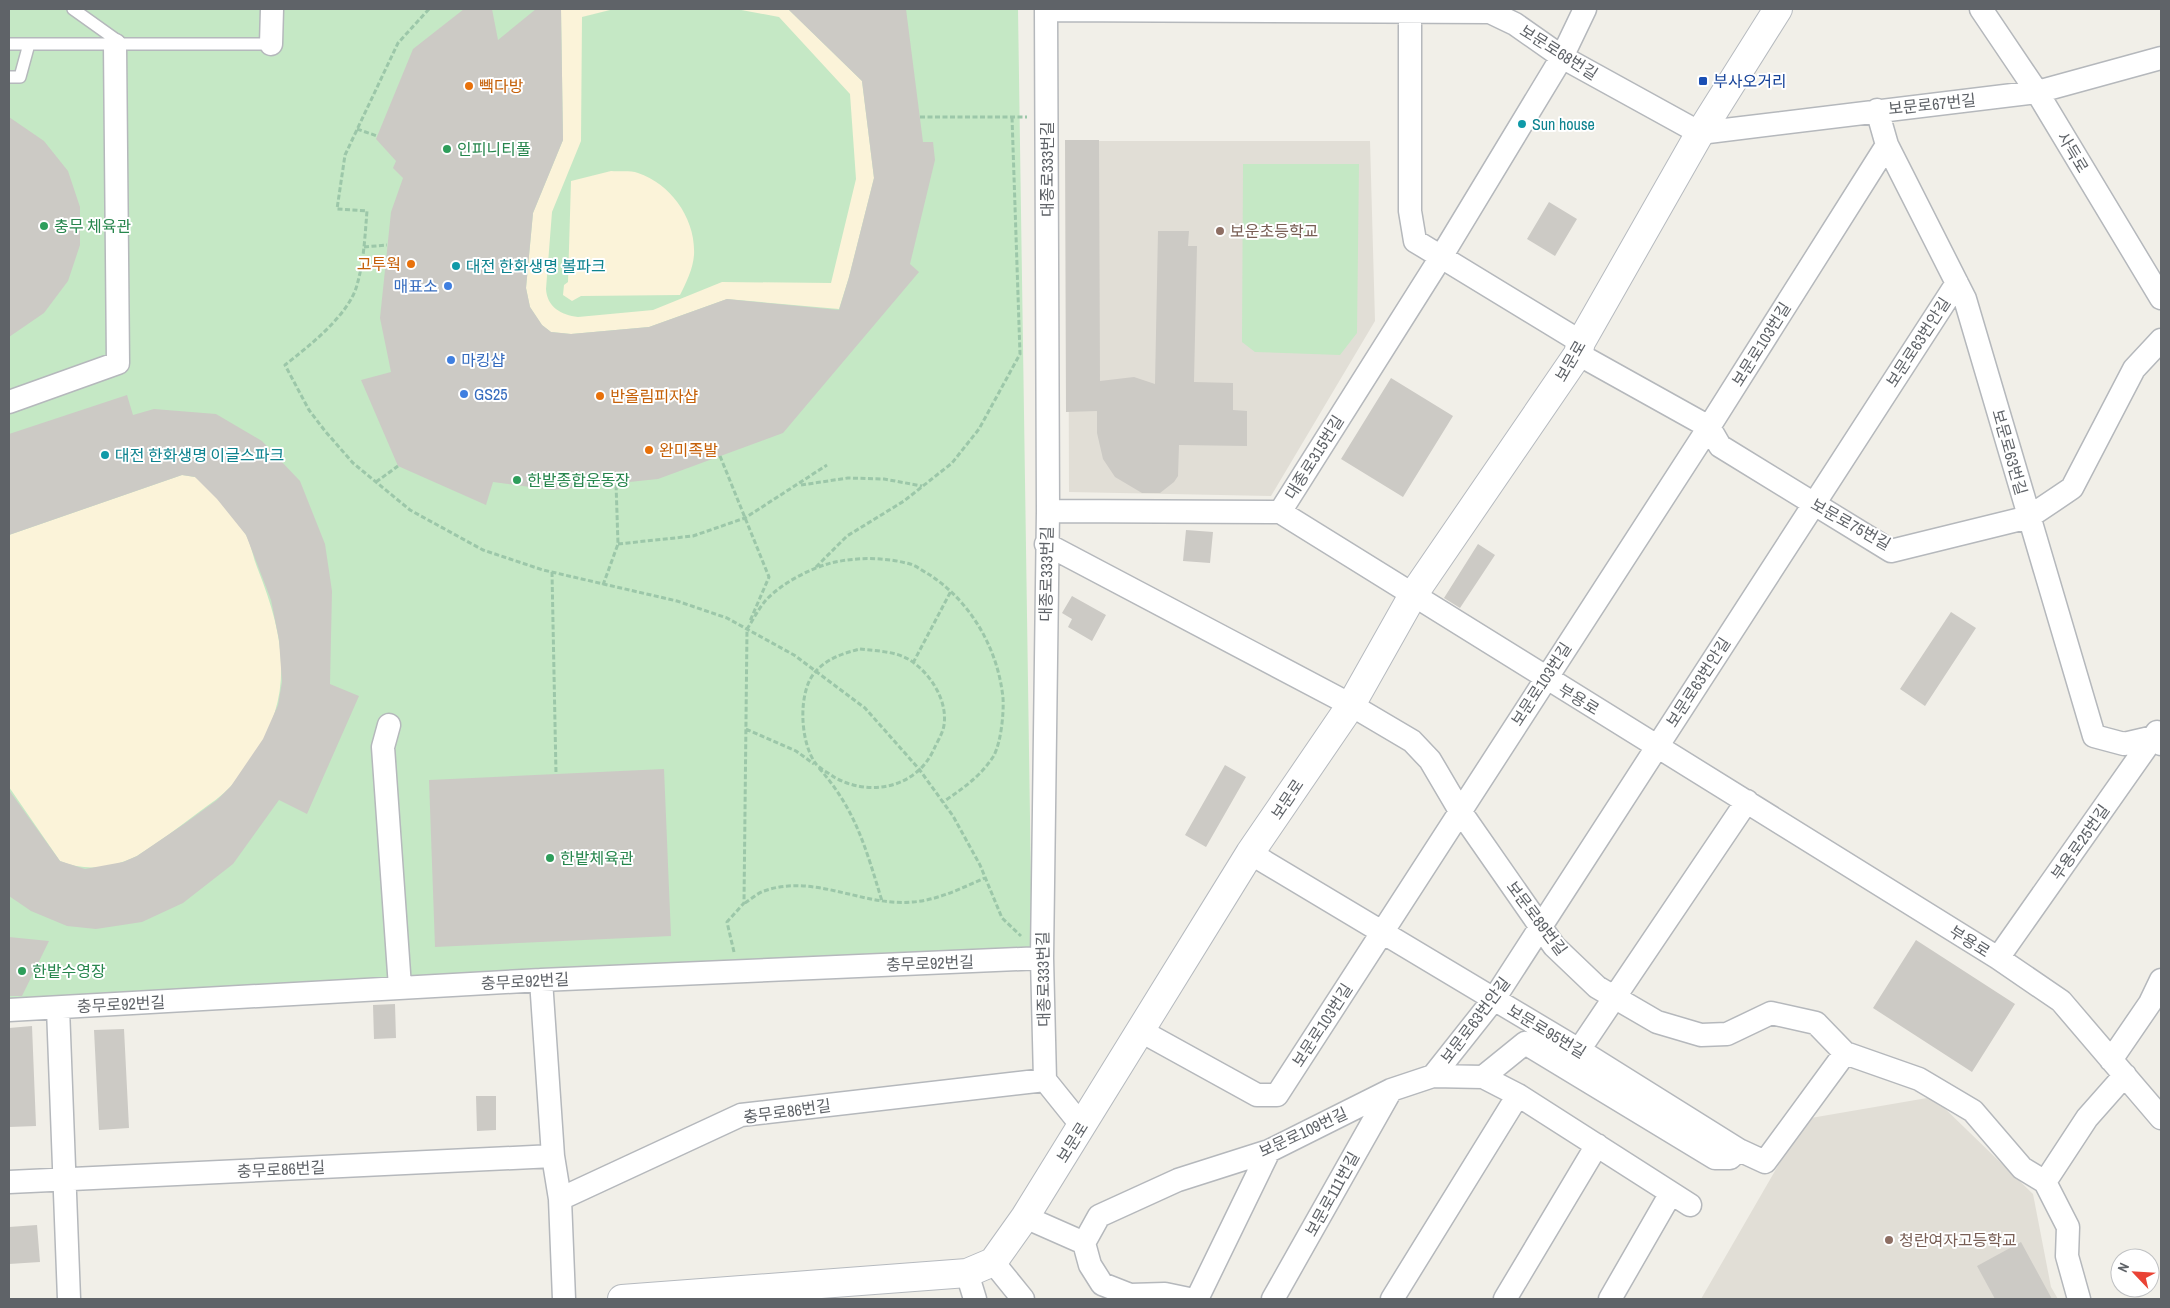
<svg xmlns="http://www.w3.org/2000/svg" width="2170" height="1308" font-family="'Archivo Narrow','Noto Sans KR',sans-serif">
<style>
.education{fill:#e1ded6}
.green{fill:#c5e8c5}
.sand{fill:#fbf3d9}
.building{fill:#cccac5}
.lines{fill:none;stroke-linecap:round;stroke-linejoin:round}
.service-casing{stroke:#b5b8bc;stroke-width:14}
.minor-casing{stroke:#b5b8bc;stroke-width:25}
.secondary-casing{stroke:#b6babf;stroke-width:30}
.path{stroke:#9cc7a9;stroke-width:3;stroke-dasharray:5 2.5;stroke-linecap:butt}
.service{stroke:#fff;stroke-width:11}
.minor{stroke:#fff;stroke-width:22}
.secondary{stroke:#fff;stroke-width:28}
.transit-dot{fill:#1a4fb4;stroke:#fff;stroke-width:2}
.food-dot{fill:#e8710a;stroke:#fff;stroke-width:2}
.culture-dot{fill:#0f9aa8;stroke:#fff;stroke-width:2}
.leisure-dot{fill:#2e9e5b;stroke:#fff;stroke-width:2}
.education-dot{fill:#8d6e63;stroke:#fff;stroke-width:2}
.shop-dot{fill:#3f7fe0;stroke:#fff;stroke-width:2}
.labels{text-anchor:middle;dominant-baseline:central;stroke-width:4;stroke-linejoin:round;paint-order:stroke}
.street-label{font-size:16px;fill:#5f6368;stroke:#fff}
.transit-label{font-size:16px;fill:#164399;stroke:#fff;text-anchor:start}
.food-label{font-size:16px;fill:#c56008;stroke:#fff;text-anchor:start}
.culture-label{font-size:16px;fill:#0d838f;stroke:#fff;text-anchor:start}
.leisure-label{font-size:16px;fill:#27864d;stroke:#fff;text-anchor:start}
.education-label{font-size:16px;fill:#785e54;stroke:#fff;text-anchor:start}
.shop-label{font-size:16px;fill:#366cbe;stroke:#fff;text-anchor:start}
</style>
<rect width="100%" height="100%" fill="#f1efe8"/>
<!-- education -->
<path class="education" d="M1068,141H1370L1375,321L1271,496L1069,492Z
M1933,1097L2033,1194L2051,1287L2058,1299H1701L1805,1119Z"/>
<!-- green -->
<path class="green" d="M9,9H1018L1032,952L381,978L9,1000Z
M1243,164H1359L1357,333L1340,355L1255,352L1242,342Z"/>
<!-- sand -->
<path class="sand" d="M561,9H614L582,17L581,141L552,212L546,289C547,307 561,315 578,317L653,310L722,282L831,283L856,179L850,94L779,17L736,9H788L862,81L874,178L849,277L839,309L727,299L649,327L571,334L551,332L542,325L530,307L526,288L533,213L563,140Z
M611,171C619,172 630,170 638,173C671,184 696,219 694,255C693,269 686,283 680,295L581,296L572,301L563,295L564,285L568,282L571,181Z
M182,475L195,477L202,482C217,498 235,516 246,535C251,544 253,557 257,567C291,652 295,713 231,786C222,796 211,803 199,812C179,827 159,842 137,856C112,868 87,872 60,861L9,787V535Z"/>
<!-- building -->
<path class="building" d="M464,9H492L498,40L536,9H561L563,140L533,213L526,288L530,307L542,325L551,332L571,334L649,327L727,299L839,310L849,277L874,178L862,81L788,9H906L923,142H933L935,160L910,264L919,272L783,433L658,479L552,490L493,482L486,505L398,466L361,380L391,372L380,318L391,212L403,178L393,168L396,161L376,139L413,49Z
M9,117L44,141L68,171L80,207V245L68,281L44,313L9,337Z
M1065,140H1099L1100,381L1134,377L1155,384L1158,231H1189L1188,246H1197L1194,382L1233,383V410L1247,411V446L1179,445L1178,476L1174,482L1160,493H1142L1115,477L1103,459L1097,433V411L1066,412Z
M1549,202L1577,219L1555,256L1527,239Z
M1391,378L1453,416L1403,497L1341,459Z
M127,395L133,415L154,409L216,414L262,441L300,481L325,544L332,591L330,684L359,696L307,814L279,800L233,864L183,903L142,922L96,929L67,926L31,911L9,896V790L60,861L85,869L123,862L137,856L184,824L217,800L231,786L263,739L278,705L282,682L279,640L271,600L246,535L217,499L195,477L182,475L9,535V434Z
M1186,530L1213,532L1210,563L1183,561Z
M1478,544L1495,555L1460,608L1444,598Z
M1072,596L1106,615L1092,641L1068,627L1072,619L1062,613Z
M1951,612L1976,628L1925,706L1900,689Z
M1225,765L1246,777L1206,847L1185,835Z
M664,769L671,936L435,947L429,780Z
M9,937L49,941L22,996H9Z
M1916,940L2015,1004L1972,1072L1873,1008Z
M395,1004L396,1038L374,1039L373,1005Z
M32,1026L36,1126L9,1127V1028Z
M124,1029L129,1128L99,1130L94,1030Z
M476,1096H496V1130L477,1131Z
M37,1225L40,1262L9,1264V1227Z
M2021,1242L2052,1299H1995L1977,1266Z"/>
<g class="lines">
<defs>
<path id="service" d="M73,9L122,44
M9,44H271
M9,77H20L29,44"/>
<path id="minor" d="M1046,9L1048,511L1042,958L1045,1080L1082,1126
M1981,9L2037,92L2161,298
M1046,10L1490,12L1515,24L1562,57L1700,133L2037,92L2161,58
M1410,12V211L1415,241L1581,342
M271,44L272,9
M1877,110L1887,145L1965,299L2094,736L2124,744L2154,737L2161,744
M1578,354L1709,427L1720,446L1891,551L2029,517L2072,488L2134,369L2161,340
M9,402L118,363L115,45
M1048,511L1280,512L1441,257L1562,57L1585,9
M1280,512L1998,958L2061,1001L2161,1118
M1046,544L1351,705L1412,741L1430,760L1460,811L1554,946L1597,987L1614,997L1657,1022L1701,1035L1727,1034L1771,1013L1816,1023L1845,1053L1919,1079L1973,1111L2022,1168L2045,1182L2068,1227L2067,1256L2079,1299
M389,725L383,747L400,987
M1250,853L1579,1050L1739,1150L1765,1162L1845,1053
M1998,958L2157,732
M541,980L553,1156L560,1199L564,1299
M58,1008L69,1299
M9,1010L541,980L1042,958
M1141,1031L1257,1095H1277L1709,427L1887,145
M1579,1050L1747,801
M2111,1060L2150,1003L2161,980
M1433,1076L1494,999L1957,283
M1483,1077L1525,1043L1715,1158H1730L1739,1150
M9,1182L553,1156
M2045,1182L2087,1118L2125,1075
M560,1199L741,1115L1045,1080
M1025,1217L1084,1243L1090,1265L1102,1284L1130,1295L1165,1294L1189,1299
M1084,1243L1099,1216L1178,1180L1269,1151L1391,1090L1433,1076L1483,1077L1518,1095L1690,1205
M993,1262L1023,1299
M967,1273L975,1299
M1197,1299L1269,1151
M1273,1299L1391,1090
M1392,1299L1518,1095
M1505,1299L1597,1145
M1610,1299L1671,1193"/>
<path id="secondary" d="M622,1299L967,1273L993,1262L1025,1217L1250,853L1351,705L1413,595L1578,354L1581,342L1700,133L1778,9"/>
</defs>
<!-- service casing -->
<use href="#service" class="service-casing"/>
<!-- minor casing -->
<use href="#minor" class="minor-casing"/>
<!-- secondary casing -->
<use href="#secondary" class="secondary-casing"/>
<!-- path -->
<path class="path" d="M429,9L398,43L345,155L337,209L367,211C365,235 364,261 357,285C349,315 309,346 285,365L309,410L325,431L353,463L410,510L483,550L543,570L677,601L727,618L794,655L865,708L919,769L953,816L980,865L1002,918L1021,936
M920,117H1027
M357,129L377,136
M364,247L387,245
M720,456L769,577L750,621
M376,482L398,466
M801,485L848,478L884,479L922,486
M618,544L693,536L745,518L827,465
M816,567L847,536L904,501L952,463L979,429L1020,354L1012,117
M552,572L556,774
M603,585L618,544L616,483
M860,649C876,651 894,651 908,659C929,671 948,700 944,725C943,733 937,742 934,749C916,789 868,797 834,777C829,773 820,769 816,764C800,743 797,691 816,671C828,658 844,653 860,649Z
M913,663L951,591
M746,729L796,751L814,764
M819,768C856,810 866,849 882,901
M745,903C751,899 758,893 764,891C814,873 863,907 913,902C938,900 962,888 985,878
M734,952L727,922L744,903L747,629C753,620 759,608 766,600C782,583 809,569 831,563C856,557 885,557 910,564C917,566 924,572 930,575C971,602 998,649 1003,698C1004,713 1001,744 993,757C980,777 962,789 943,802"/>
<!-- service -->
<use href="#service" class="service"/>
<!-- minor -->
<use href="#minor" class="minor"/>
<!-- secondary -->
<use href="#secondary" class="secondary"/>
</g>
<!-- markers -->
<rect class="transit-dot" x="1698" y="76" width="10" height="10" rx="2.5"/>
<g class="food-dot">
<circle cx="469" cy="86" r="5"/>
<circle cx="411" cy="264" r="5"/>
<circle cx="600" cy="396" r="5"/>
<circle cx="649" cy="450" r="5"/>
</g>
<g class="culture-dot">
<circle cx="1522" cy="124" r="5"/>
<circle cx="456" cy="266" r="5"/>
<circle cx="105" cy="455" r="5"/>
</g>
<g class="leisure-dot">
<circle cx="447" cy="149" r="5"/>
<circle cx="44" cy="226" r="5"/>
<circle cx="517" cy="480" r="5"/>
<circle cx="550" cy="858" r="5"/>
<circle cx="22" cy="971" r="5"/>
</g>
<g class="education-dot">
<circle cx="1220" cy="231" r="5"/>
<circle cx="1889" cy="1240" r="5"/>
</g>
<g class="shop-dot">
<circle cx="448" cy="286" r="5"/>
<circle cx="451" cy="360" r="5"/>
<circle cx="464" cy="394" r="5"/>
</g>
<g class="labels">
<!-- street labels -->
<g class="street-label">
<text transform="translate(1559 52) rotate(32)">보문로68번길</text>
<text transform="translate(1932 104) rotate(-6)">보문로67번길</text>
<text transform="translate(2073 152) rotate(59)">사득로</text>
<text transform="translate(1047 169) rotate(-90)">대종로333번길</text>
<text transform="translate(1918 342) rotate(-57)">보문로63번안길</text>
<text transform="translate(1761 344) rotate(-58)">보문로103번길</text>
<text transform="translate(1570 361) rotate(-60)">보문로</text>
<text transform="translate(2010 452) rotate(74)">보문로63번길</text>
<text transform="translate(1314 457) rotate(-58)">대종로315번길</text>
<text transform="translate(1851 524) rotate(29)">보문로75번길</text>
<text transform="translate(1046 574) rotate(-89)">대종로333번길</text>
<text transform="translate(1698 682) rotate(-57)">보문로63번안길</text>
<text transform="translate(1541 684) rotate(-57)">보문로103번길</text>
<text transform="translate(1579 699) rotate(31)">부용로</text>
<text transform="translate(1287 799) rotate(-56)">보문로</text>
<text transform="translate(2080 842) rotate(-55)">부용로25번길</text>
<text transform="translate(1537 918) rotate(53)">보문로89번길</text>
<text transform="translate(1970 941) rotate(32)">부용로</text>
<text transform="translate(930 963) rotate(-2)">충무로92번길</text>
<text transform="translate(1043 979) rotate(-91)">대종로333번길</text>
<text transform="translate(525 981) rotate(-3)">충무로92번길</text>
<text transform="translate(121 1004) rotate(-3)">충무로92번길</text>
<text transform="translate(1475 1020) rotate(-53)">보문로63번안길</text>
<text transform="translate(1322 1025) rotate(-57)">보문로103번길</text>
<text transform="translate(1547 1031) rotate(31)">보문로95번길</text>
<text transform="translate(787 1111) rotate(-8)">충무로86번길</text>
<text transform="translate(1303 1132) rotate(-25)">보문로109번길</text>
<text transform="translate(1072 1142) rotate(-58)">보문로</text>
<text transform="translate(281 1169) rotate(-3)">충무로86번길</text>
<text transform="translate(1332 1194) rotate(-61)">보문로111번길</text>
</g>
<!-- transit labels -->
<g class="transit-label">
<text x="1713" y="81">부사오거리</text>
</g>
<!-- food labels -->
<g class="food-label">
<text x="479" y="86">빽다방</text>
<text x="401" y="264" text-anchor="end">고투웍</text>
<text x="610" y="396">반올림피자샵</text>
<text x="659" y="450">완미족발</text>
</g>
<!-- culture labels -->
<g class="culture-label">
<text x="1532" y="124">Sun house</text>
<text x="466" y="266">대전 한화생명 볼파크</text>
<text x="115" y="455">대전 한화생명 이글스파크</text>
</g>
<!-- leisure labels -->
<g class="leisure-label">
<text x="457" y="149">인피니티풀</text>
<text x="54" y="226">충무 체육관</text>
<text x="527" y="480">한밭종합운동장</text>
<text x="560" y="858">한밭체육관</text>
<text x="32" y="971">한밭수영장</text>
</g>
<!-- education labels -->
<g class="education-label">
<text x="1230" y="231">보운초등학교</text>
<text x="1899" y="1240">청란여자고등학교</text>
</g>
<!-- shop labels -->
<g class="shop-label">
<text x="438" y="286" text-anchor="end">매표소</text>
<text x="461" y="360">마킹샵</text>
<text x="474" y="394">GS25</text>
</g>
</g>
<!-- border -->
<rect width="2170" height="1308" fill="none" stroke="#5f6368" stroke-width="20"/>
<!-- north arrow -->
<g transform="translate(2135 1273) rotate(295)"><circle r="24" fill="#ffffff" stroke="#bfc1c3"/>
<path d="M0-4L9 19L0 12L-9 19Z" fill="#ea4335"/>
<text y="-8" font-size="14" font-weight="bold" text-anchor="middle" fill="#5f6368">N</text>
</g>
</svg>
